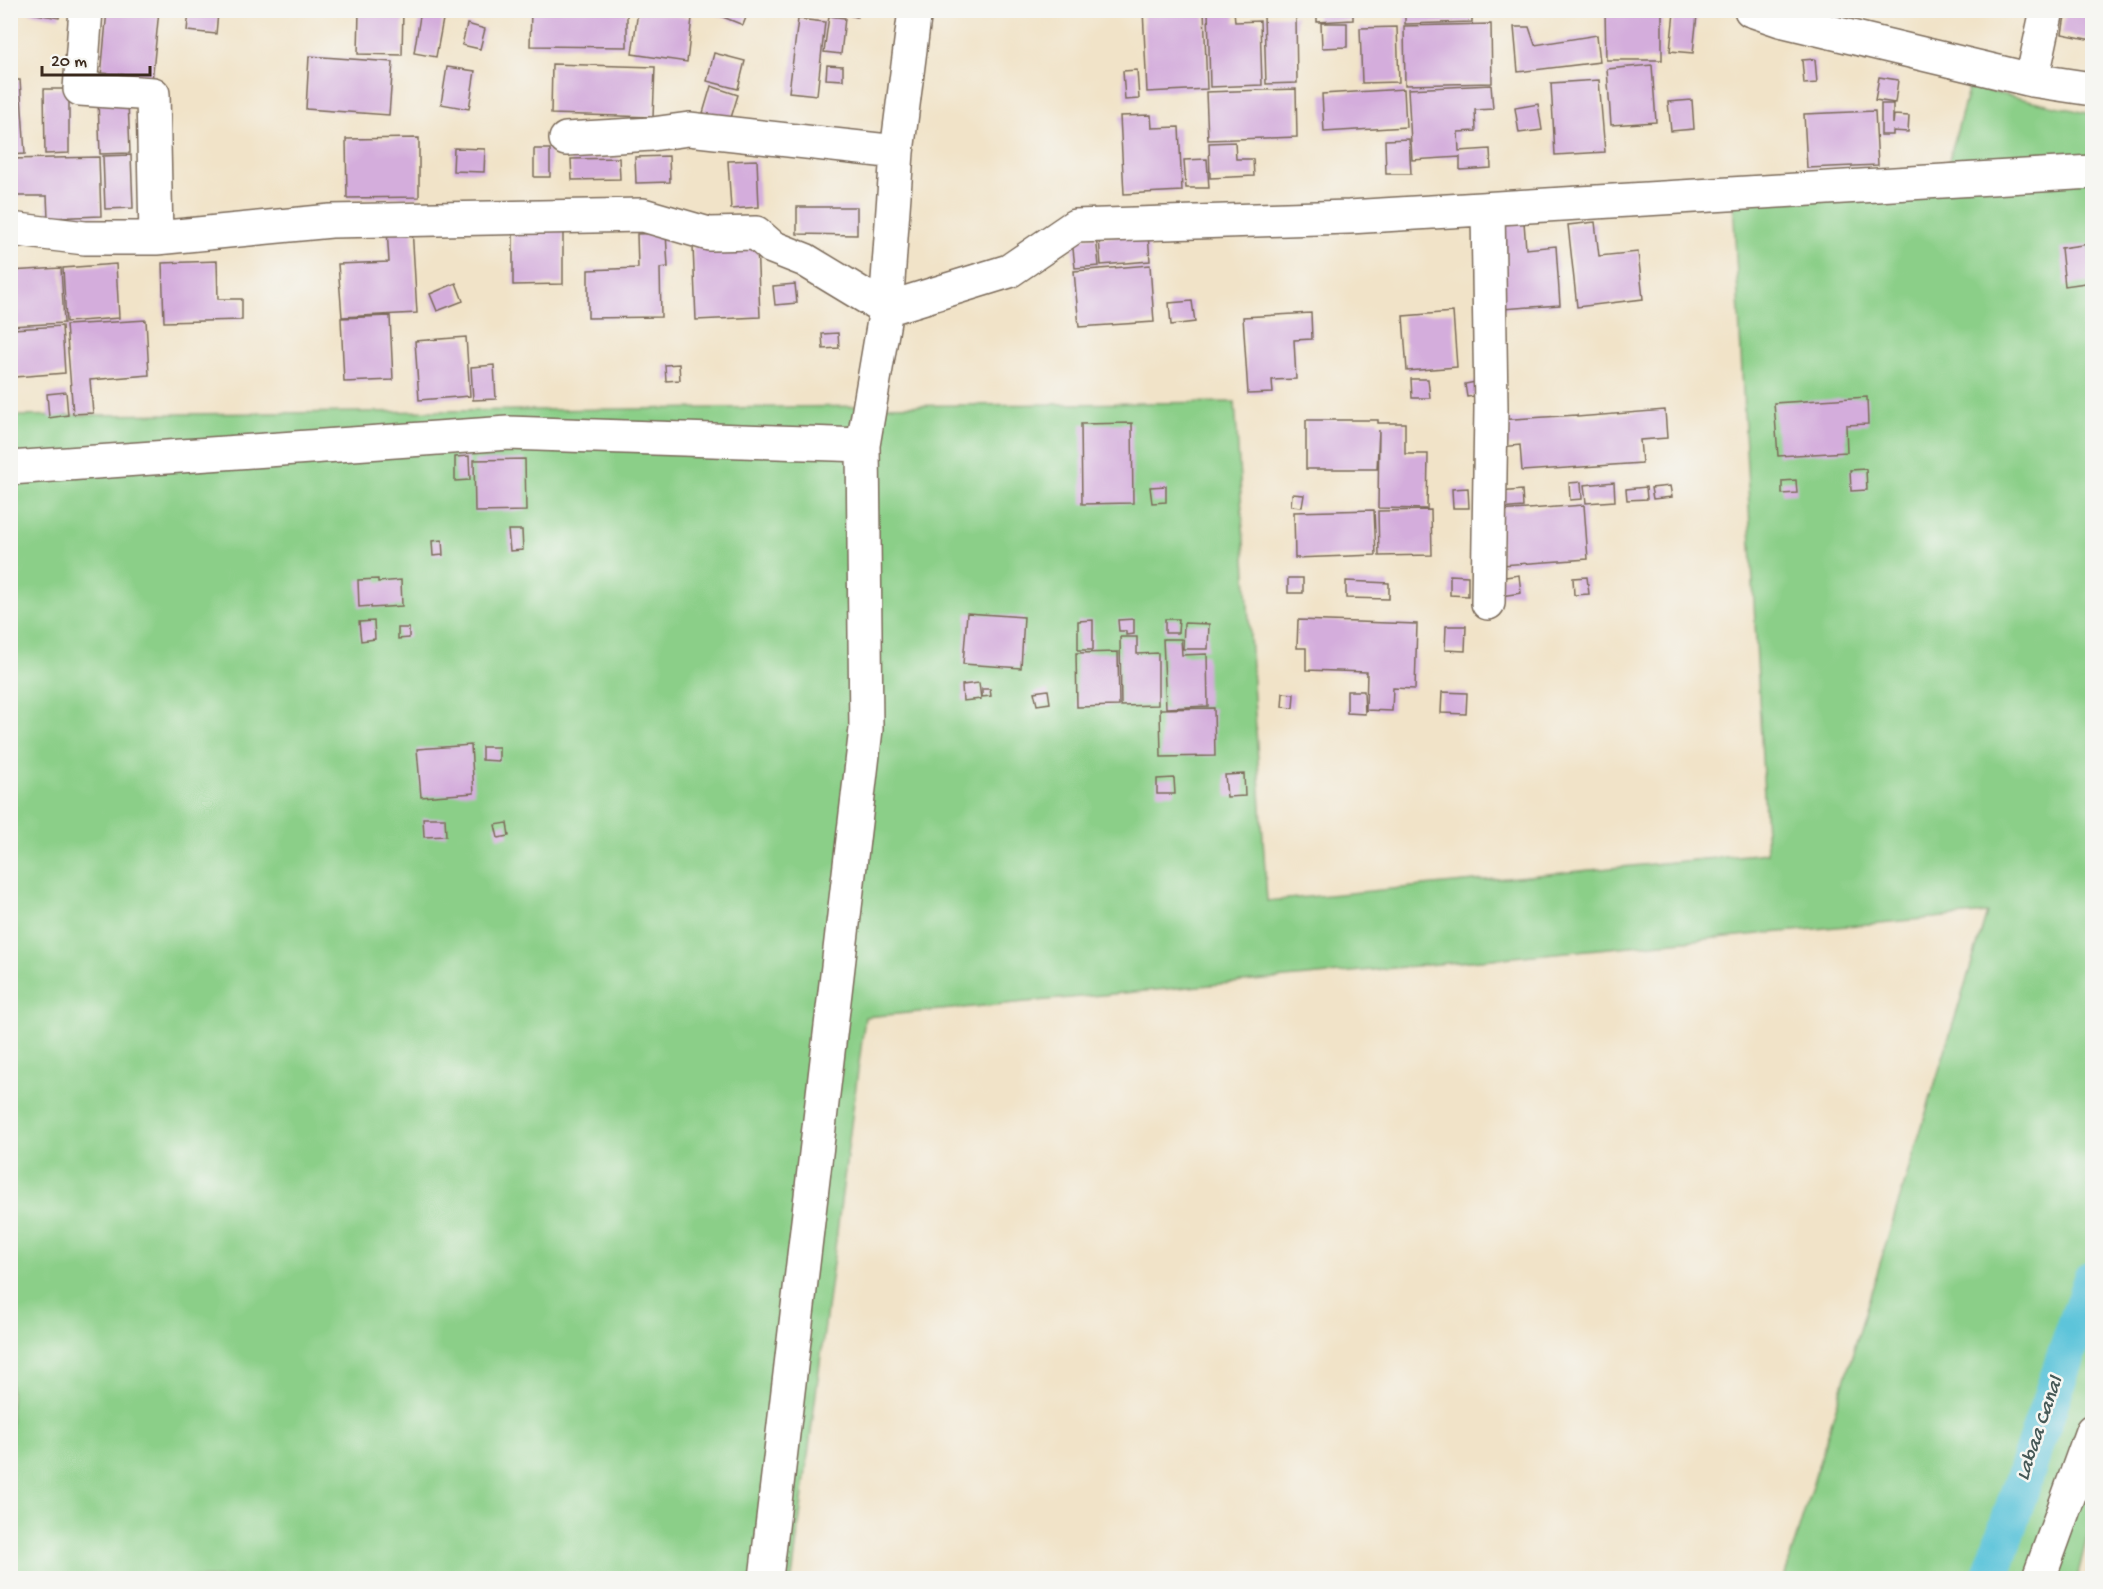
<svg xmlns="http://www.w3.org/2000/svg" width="2103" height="1589" font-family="'Gochi Hand',sans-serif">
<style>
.green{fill:#8bcf88;stroke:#637c53;stroke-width:1.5}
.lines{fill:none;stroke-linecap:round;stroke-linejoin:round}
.canal{stroke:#5dc4da;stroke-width:38}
.building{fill:#d4addc}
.minor-casing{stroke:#7b6b5a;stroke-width:36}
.minor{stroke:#fff;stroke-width:33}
.labels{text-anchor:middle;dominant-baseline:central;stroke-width:5;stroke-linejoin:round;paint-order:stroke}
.water-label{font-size:21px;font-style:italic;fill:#455856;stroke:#f6f6f2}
</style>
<rect width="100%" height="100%" fill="#f6f6f2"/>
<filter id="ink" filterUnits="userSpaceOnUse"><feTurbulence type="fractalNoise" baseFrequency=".0167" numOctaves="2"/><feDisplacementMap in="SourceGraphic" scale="12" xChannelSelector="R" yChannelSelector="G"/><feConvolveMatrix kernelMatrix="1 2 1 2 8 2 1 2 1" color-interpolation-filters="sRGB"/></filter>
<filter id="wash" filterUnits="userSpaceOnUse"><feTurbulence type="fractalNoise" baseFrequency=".008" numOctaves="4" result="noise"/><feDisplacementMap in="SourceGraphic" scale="24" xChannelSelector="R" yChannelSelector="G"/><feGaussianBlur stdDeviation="1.35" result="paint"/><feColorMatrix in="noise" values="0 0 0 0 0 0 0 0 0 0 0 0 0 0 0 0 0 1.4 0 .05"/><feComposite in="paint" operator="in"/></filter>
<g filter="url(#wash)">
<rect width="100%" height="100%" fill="#f1e3c8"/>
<!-- green -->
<path class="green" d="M1969,87L2092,114V1517L2077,1578H1784L1987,913L865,1017L792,1578H11L10,416L1235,402L1267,901L1767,853L1733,199L1942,186Z"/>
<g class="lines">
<!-- canal -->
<path class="canal" d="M1990,1578L2092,1279"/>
</g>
<g id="blocks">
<!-- building -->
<path class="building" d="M31,10H61L59,18L30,13Z
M107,10H159L152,82L101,76Z
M189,10H230L229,14L218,13L216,34L187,31Z
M359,10H403L402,55L358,54Z
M421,10L444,14L436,57L414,53Z
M531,10H627V47L530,46Z
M720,10H749L743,25L718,15Z
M828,10H858L857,17Z
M1143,10H1204L1207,89L1147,92Z
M1208,10H1234L1235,22L1260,21L1262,85L1210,87Z
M1317,10H1353V20L1317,22Z
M1405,10H1472V22L1405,24Z
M1605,10H1662V60H1606Z
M2066,10H2092V40L2062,34Z
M638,11L692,18L687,62L632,54Z
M1674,12L1697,15L1693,53L1670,51Z
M829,16L845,18L841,54L824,52Z
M1264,16H1296L1297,83L1266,84Z
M798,19L825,22L817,95L789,92Z
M1321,23H1347V47L1322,48Z
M467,24L485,29L480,49L462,45Z
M1491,24L1492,83L1405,85L1404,26Z
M1397,27L1399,82L1362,83L1360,28Z
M1514,27H1529L1535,45L1597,35L1600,62L1518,72Z
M714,53L745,61L738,89L707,81Z
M309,56L393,62L389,115L306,109Z
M1815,59L1817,83L1804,84L1802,60Z
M552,64L655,67L653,117L551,114Z
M827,65L843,66V80L826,79Z
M1652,65L1656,122L1611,125L1607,69Z
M447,67L475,71L469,109L441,104Z
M1137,70L1139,99L1125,100L1123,71Z
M1879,77L1898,80L1895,103L1875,100Z
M10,80H20L25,154L10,155Z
M1599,80L1605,152L1555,155L1551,83Z
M1491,85L1493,109L1475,110L1476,131L1458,132L1459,151L1490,149L1491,168L1460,170V157L1412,160L1408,89Z
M711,86L738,95L730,121L703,113Z
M44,89H69V153L45,154Z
M1296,89L1297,137L1208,140L1206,92Z
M1404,89L1406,127L1324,132L1322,94Z
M98,100H128L130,153L100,154Z
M1692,100L1694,129L1671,131L1668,102Z
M1538,104L1542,130L1519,133L1515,108Z
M1881,104H1893V124L1894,115L1909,116L1908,132L1893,131V135H1881Z
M1875,111L1878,165L1807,168L1804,114Z
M1151,115L1152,128L1179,127L1182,191L1124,194L1120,116Z
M419,138V197L347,198L346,139Z
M1409,139L1411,174H1386L1385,140Z
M1235,142L1236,159H1253L1254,176L1210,178L1209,143Z
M454,148L485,149L484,172L453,171Z
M534,149H550V177H534Z
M131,155L133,208L105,209L103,156Z
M669,156L670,182L636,183L635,157Z
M99,157L101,216L48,218L47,196H10V159Z
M619,158L620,179L572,180L571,159Z
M1207,159L1209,188H1186L1184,160Z
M757,160L759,207L731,209L728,161Z
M797,207H857V235L797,234Z
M1524,222L1526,249L1556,246L1560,305L1502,309L1496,225Z
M1595,222L1599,256L1638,252L1643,299L1577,307L1568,225Z
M412,227L417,313L342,317L338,264L389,262L387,229Z
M513,230H563V284L513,285Z
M666,233L668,267L660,268L661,317L588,318V270L638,268L637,234Z
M1148,234L1150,261L1101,265L1099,238Z
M1096,236L1099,266L1075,268L1072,239Z
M757,244L760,317L696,320L693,247Z
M2089,244L2092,282L2065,286L2061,248Z
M217,261L218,299H242V320L164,322L162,263Z
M116,264L119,318L66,322L63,268Z
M1150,265L1154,322L1079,327L1074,271Z
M61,268L64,323L10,326V271Z
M456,283L463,301L437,311L430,294Z
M795,284L797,303L775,305L773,286Z
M1192,301L1195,322L1171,325L1169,303Z
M1453,312L1457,367L1407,371L1403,316Z
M1311,313L1312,339L1294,340L1296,379L1272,380L1273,393L1248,394L1243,317Z
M390,316L393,380L344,382L341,318Z
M146,320L149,375L90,380L93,413L73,414L66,325Z
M62,326L65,373L15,377L12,329Z
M838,333L839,348L823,349L822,334Z
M466,337L470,396L419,400L415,341Z
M679,364L680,380L666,381L665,365Z
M494,365L496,399L473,400L471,367Z
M1411,379H1428L1430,398H1412Z
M1481,381L1483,395L1467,397L1465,384Z
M66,392L68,415L49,418L47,394Z
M1867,397L1868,424L1846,425L1847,452L1778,456L1774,403Z
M1665,410L1667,438L1640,440L1642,463L1522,471L1520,445L1501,447L1498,420L1577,415V417Z
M1306,420H1378V423H1405V454H1428L1427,509L1378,508L1379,430L1377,469H1306Z
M1132,423L1133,503L1082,504L1081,424Z
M469,456L470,480L455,481V457Z
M525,459L526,511L475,512L474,460Z
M1866,469L1867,490L1851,491L1850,470Z
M1796,480L1797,493L1782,494V481Z
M1581,482L1582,499L1570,500L1569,483Z
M1614,482L1615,501L1586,503L1584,485Z
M1166,486V502L1152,503L1150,487Z
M1670,486L1672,497L1653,499L1651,488Z
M1646,487L1647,499L1627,500L1626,489Z
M1468,488L1469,508H1453L1452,489Z
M1522,490L1523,507L1499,509L1498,492Z
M1292,494L1304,495L1302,507L1291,506Z
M1584,505L1588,559L1502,565L1498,511Z
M1374,510L1376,555L1295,558L1294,512Z
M1431,510L1432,555L1379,556L1378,511Z
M508,530H522L523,550L510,551Z
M442,540L443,555L433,556L432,541Z
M1450,575L1468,576V596L1450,595Z
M1519,575L1521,593L1501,596L1499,578Z
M1587,577L1589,594L1574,595L1573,578Z
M1288,578H1303V593H1288Z
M378,579V582L401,580L402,606L371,608V606L359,607L358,580Z
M1346,581L1389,583V599L1346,598Z
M967,613L1024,617L1021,668L963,664Z
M1134,619V634L1126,635V631H1119L1118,620Z
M1165,619H1179L1178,633H1165Z
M1093,620V650H1078V621Z
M1298,620L1417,624L1415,689L1393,688L1392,711L1366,710L1367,672L1306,670V648H1297Z
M374,621L375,639L361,641L359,622Z
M1184,623L1209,624L1208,649H1183Z
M1446,626H1466L1465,651L1445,650Z
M398,628H409V638L398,639Z
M1120,637H1137V654L1158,653V705L1121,706Z
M1163,639H1181L1182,655L1207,654L1208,706L1166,708Z
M1118,652L1119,706L1077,707L1076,653Z
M979,683L981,699L963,701L962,685Z
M982,689H990L991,696L982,697Z
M1048,690L1050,703L1037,705L1034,692Z
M1347,691H1364L1365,714L1347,713Z
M1442,692L1467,693L1466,714L1441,713Z
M1283,693L1294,694L1293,708L1282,707Z
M1214,708L1215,756L1161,757L1160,709Z
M471,745L474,793L421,797L417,749Z
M482,747H499V761L482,760Z
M1244,774L1245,796L1227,797L1225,775Z
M1174,778L1175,794H1157V779Z
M423,818H445L446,836L424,837Z
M507,823L509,836L498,838L495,825Z"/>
</g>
</g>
<g filter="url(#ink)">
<use href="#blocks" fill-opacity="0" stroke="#7b6b5a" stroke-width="1.5"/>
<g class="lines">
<defs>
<path id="minor" d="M86,10L80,89L153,94L156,238
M1751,10L1780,20L2032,80L2092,89
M2032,80L2047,10
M566,139L652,134L689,129L897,152
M10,229L85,238H156L331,221L643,215L709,234L756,233L772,247L805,260L886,309L1009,271L1075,226L1349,217L2092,172
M10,468L508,433L863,445
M1488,603L1491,408L1488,209
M766,1578L866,729L863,445L886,309L897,152L915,10
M2039,1578L2092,1431"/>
</defs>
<!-- minor casing -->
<use href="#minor" class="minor-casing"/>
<!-- minor -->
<use href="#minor" class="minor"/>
</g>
</g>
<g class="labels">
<!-- water labels -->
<g class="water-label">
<text transform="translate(2041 1429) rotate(-71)">Labaa Canal</text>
</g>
</g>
<!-- margin -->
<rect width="2103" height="1589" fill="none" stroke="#f6f6f2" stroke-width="36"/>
<!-- scale -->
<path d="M42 66v9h108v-9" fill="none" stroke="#3b2a1e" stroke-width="3"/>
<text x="51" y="66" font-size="18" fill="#3b2a1e" stroke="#f6f6f2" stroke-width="4.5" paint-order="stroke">20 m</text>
</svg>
